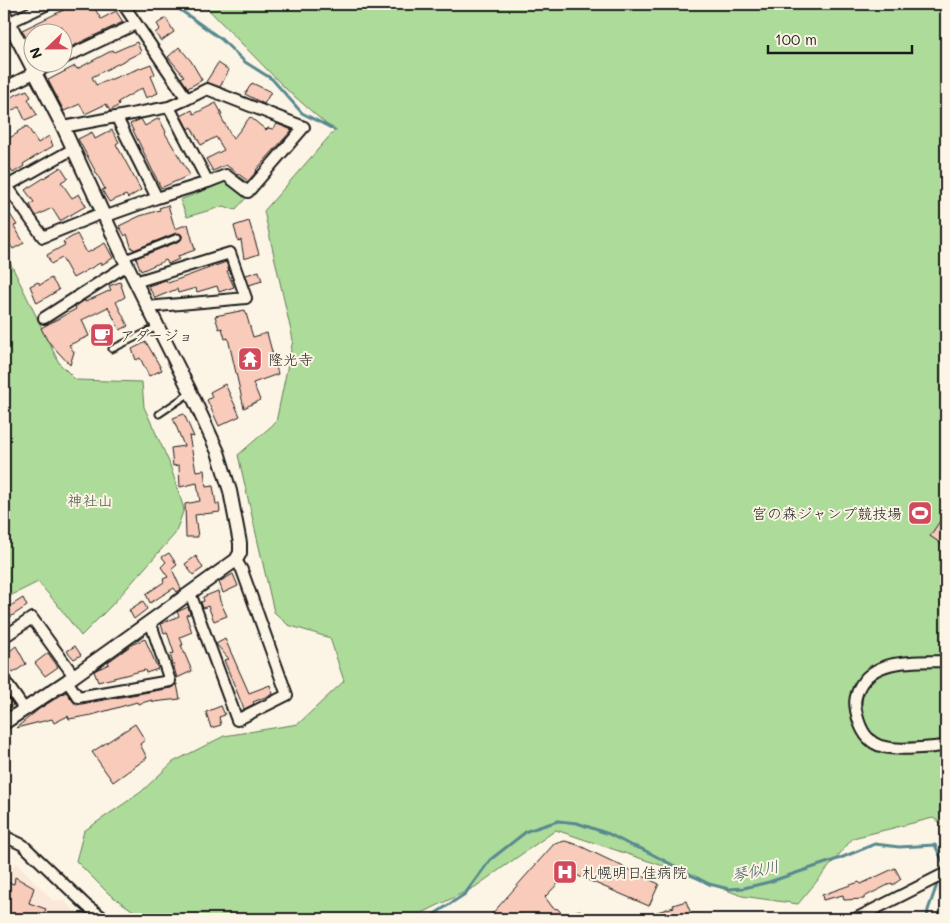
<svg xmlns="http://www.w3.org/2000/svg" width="950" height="923" font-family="Mali,'Klee One',sans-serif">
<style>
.built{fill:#fbe8d8}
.green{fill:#addb99;stroke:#647c5a}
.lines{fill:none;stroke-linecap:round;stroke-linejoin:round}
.stream{stroke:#598990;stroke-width:3}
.building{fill:#f8cbba;stroke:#1c1c1c}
.service-casing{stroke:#1c1c1c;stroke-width:9}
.minor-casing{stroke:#1c1c1c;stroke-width:14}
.tertiary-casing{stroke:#1c1c1c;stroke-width:16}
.service{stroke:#fcf5e5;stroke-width:5}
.minor{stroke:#fcf5e5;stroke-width:10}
.tertiary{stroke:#fcf5e5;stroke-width:12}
.labels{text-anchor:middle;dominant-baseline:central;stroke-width:4;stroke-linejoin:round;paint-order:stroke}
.poi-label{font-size:15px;fill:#1c1c1c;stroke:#fcf5e5;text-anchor:start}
.park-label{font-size:15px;fill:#485542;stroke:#fcf5e5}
.water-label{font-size:16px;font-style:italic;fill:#3f5b60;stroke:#fcf5e5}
</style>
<rect width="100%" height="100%" fill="#fcf5e5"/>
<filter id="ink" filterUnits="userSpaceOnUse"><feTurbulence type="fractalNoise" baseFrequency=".02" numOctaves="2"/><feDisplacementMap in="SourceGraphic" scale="10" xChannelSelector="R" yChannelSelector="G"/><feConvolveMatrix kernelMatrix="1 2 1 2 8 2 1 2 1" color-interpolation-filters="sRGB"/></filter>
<g filter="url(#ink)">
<!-- built -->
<path class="built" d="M4,852L12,861L10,863L12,867L17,863L52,900L65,901L78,914L77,919H4Z"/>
<!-- green -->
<path class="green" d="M203,4H946V826L933,818L853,838L798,904L742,896L666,867L556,830L475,887L410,919H145L109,894L76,861L84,831L141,792L173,762L224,736L298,724L344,681L330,638L288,625L274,612L238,455L276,422L293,340L264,211L334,131L286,89Z
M225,182L246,198L235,210L224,206L187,217L180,200Z
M4,250L59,363L76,380L142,382L144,407L169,462L184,509L175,534L111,606L81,636L57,604L38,582L12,595L4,601Z"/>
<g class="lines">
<!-- stream -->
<path class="stream" d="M172,4L221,39L245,62L272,79L302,113L335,130
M427,919L465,894L490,860L527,831L558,821L577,823L609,834L630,845L642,849L709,884L729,889L744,888L769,882L838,859L875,844L899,847L935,845L944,864L941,873
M927,919L928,910L939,879"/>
</g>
<!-- building -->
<path class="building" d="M76,4H92L101,19L116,11L123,22L62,51V26L48,32H32V49L22,30Z
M166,18L174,32L161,41L155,33L160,29L157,24Z
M137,42L141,52L92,77L96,85L151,64L155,74L151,76L158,93L146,98L142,88L118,102L119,105L110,111L106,104L85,114L80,104L64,111L48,80L75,66L77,69L113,50L114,52Z
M179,47L191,61L202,80L188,88L181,78L184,76L168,57Z
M218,63L229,70L220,87L206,82Z
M252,83L271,92L264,104L245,94Z
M27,90L31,97L28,99L37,115L25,120L19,107L4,114V100Z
M216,103L222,114L220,115L233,139L250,117L266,130L268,128L273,129L277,124L292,130L256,170L257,171L248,181L226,165L213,171L206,159L224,150L216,137L201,145L191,127L188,129L181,116L192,110L194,114Z
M159,118L166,132L165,133L190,175L161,188L130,124L141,119L145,126Z
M27,126L38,143L49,136L53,146L23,164L24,166L13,173L5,162L8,160L4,155V141L18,133L17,132Z
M112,130L119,142L116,144L141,190L128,198L126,195L109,202L102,190L105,189L78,139L92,132L95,139Z
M61,167L68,178L61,182L72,198L79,194L86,206L60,221L52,208L36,216L30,205L34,202L25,190Z
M4,205L17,225L14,226L24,243L13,249L4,236Z
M168,205L175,229L188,224L195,250L178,256L179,259L168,264L166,260L141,271L136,258L180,241L182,238V235L176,233L134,250L133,248L132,249L127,234L125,236L119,226L140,216L160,210L159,208Z
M249,221L259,254L244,259L241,240L238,241L234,226Z
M77,234L87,253L105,243L113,258L101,265L100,263L73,278L62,258L51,264L47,255L65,245L63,242Z
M226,262L229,270L227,271L234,287L219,292L217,286L197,292L196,288L178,293L177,289L155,298L148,286L166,280L168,283Z
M259,271L262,281L249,285L246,275Z
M51,278L59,290L37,303L30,286L38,282L40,285Z
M120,282L125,297L116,302L128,326L120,330L108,307L82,320L89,336L69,345L74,352L70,365L47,340L41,328L76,309L75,307L85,300V302L111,290L109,286Z
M245,310L253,337L267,333L278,374L253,383L260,400L244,408L228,338L225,339L222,328L219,329L215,316Z
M100,327L106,340L99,346L92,331Z
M146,342L162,370L149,376L140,358L136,360L132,349Z
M225,384L240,416L219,426L207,400L212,397L210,392Z
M184,414L194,437L189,436L196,471L204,470L206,487L213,486L216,504H219L220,512L195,515L198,537H186L185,504L200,501L197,483L180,487L179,465L173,466L171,448L184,446L173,418Z
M946,512V547L930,536Z
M169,553L177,565L172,569L181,589L177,592L174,588L150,603L146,594L164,582L163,579L168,577L161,567L166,562L162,557Z
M196,556L203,568L193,575L185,564Z
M233,574L238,586L223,593L219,582Z
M218,591L220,601L227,616L214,621L208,606L203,608L201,602L204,601L203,597Z
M23,598L27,606L4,621V610Z
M143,601L147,609L134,619L129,610Z
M188,607L190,614L186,615L192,632L180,637L183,645H181L192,671L177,678L170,654L174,653L167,632L164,633L161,624L179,616L177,612Z
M145,639L158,669L146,673L145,670L98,682L94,671L109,664L108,662L133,644Z
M225,639L249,693L270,685L273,694L253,702L254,704L244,709L224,660L229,659L216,644Z
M16,646L26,664L13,673L4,656Z
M75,646L81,655L74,659L67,651Z
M48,653L58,667L45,676L35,663Z
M177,684L180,699L153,702L152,700L138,704L137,702L92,715L69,719L68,716L54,723L52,719L16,728L39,709L66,692L76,705L171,688Z
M4,692L13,705L4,712Z
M221,706L225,715L219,717L221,725L211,728L206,712Z
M135,724L145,740L140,744L147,758L113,782L92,752Z
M565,841L578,845L659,884L649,906L569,872L545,897L553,908L558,909L563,915L580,910L582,919H538L532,914L529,916L519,914L514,919H496L491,915L554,844Z
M895,868L901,879L893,885L892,883L864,897V899L844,900L843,895L823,900L822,895L859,882L861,884Z
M15,877L34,888L29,903L46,909L41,919H4V900L8,890L4,888V881L14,884Z
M686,901L693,919H659L657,912L674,907L673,905Z"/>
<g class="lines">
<defs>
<path id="service" d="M125,258L178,237
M112,349L157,327
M159,414L190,393"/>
<path id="minor" d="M10,22L48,4
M62,59L136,24
M4,88L56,62
M169,107L208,182
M117,118L157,198
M63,127L169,107L187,99
M73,149L7,186L43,237L102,213
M104,217L157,198L208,182L226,175L248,192L304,127L207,89L187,99L123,4
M135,282L230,253L246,298L147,307
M44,318L127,265
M190,593L237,720L287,695L242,570L236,560
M4,637L32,618L74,676
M946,661C918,662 874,657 859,688C856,695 854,701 856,710C858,721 863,736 874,743C889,753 928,747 946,746
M4,680L25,710
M67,681L78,697L170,681L150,621
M4,836L23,845L87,906L105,919
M855,919L946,873"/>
<path id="tertiary" d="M4,13L63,127L127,265L191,393L218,452L230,491L240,543V553L236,560L67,681L4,723"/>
</defs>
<!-- service casing -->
<use href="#service" class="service-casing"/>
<!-- minor casing -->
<use href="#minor" class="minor-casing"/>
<!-- tertiary casing -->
<use href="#tertiary" class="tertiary-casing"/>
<!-- service -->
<use href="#service" class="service"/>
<!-- minor -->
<use href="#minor" class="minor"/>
<!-- tertiary -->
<use href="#tertiary" class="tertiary"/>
</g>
</g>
<!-- icons -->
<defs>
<symbol id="cafe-square" viewBox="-11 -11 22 22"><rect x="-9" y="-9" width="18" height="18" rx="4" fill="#d1495b" stroke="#fcf5e5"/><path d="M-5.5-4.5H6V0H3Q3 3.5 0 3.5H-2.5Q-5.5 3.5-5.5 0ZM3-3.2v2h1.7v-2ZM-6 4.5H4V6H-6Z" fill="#fff"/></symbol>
<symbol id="temple-square" viewBox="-11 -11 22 22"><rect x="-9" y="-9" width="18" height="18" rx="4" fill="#d1495b" stroke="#fcf5e5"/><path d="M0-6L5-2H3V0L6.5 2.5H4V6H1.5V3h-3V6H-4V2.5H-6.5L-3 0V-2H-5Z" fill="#fff"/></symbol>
<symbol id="stadium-square" viewBox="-11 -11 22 22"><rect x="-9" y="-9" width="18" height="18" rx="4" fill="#d1495b" stroke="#fcf5e5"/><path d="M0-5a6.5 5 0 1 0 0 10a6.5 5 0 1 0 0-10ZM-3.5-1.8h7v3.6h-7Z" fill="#fff"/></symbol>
<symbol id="hospital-square" viewBox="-11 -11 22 22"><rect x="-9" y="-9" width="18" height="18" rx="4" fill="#d1495b" stroke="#fcf5e5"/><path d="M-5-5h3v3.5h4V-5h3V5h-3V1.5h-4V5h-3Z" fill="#fff"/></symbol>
</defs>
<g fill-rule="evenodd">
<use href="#cafe-square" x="88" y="321" width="28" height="28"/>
<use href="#temple-square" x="236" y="345" width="28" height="28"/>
<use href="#stadium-square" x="906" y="499" width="28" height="28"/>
<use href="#hospital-square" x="551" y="858" width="28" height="28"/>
</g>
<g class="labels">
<!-- poi labels -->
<g class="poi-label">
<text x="120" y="335">アダージョ</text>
<text x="268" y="359">隆光寺</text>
<text x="902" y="513" text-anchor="end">宮の森ジャンプ競技場</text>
<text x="582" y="872">札幌明日佳病院</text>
</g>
<!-- park labels -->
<g class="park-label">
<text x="90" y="500">神社山</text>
</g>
<!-- water labels -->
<g class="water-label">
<text transform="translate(755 870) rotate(-12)">琴似川</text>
</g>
</g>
<!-- margin -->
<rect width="950" height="923" fill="none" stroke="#fcf5e5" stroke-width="20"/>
<rect x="10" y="10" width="930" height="903" fill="none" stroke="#1c1c1c" stroke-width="2" filter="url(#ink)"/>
<!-- north arrow -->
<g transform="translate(48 48) rotate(248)"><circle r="24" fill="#fcf5e5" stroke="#a29e95"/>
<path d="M0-4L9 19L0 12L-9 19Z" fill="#d1495b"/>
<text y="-8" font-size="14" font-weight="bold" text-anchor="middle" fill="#1c1c1c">N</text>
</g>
<!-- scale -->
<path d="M768 45v8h144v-8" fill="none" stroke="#1c1c1c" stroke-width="2.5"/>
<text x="775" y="45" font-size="15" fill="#1c1c1c" stroke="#fcf5e5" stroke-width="4" paint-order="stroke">100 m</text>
</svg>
